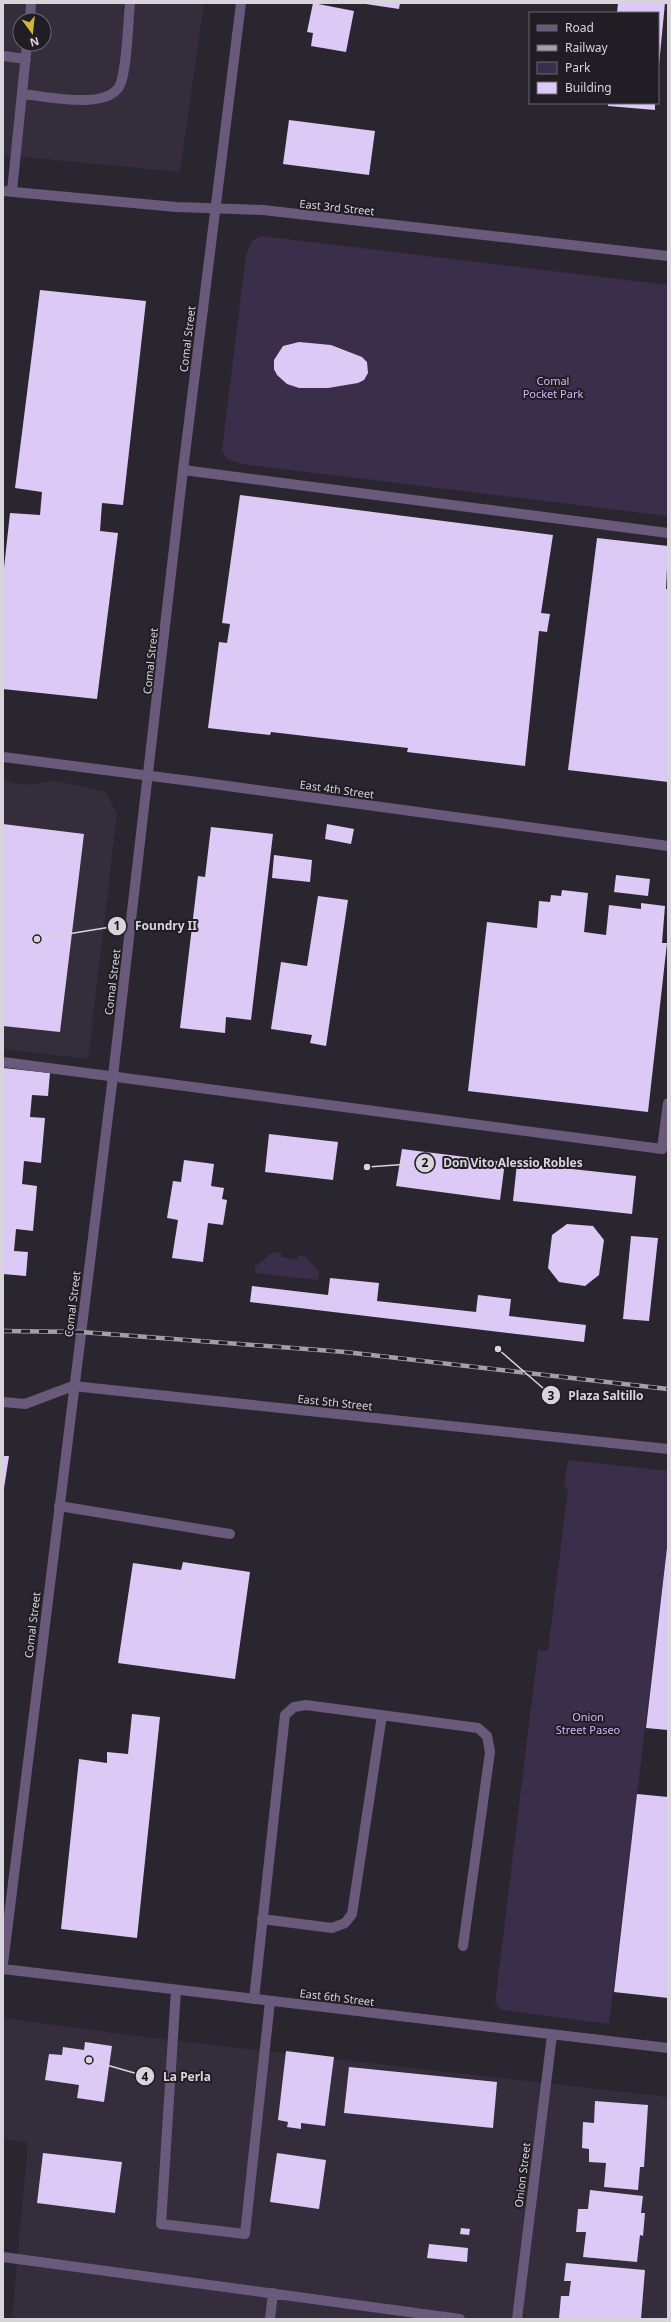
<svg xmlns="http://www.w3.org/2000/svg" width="671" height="2322" font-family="'Noto Sans',sans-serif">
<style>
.built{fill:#342d3b;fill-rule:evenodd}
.green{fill:#3b2e4a}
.building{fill:#ddc9f6}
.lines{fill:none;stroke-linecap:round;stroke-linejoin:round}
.service{stroke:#69597b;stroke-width:10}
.minor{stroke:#69597b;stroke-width:10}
.tertiary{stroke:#69597b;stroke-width:10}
.rail-casing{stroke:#a2a0a7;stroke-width:4.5}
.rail{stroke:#211d25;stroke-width:3;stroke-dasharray:9;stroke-linecap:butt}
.labels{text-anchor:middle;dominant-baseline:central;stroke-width:4;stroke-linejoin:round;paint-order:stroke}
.street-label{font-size:11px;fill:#d7d5db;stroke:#211d25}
.park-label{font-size:11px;fill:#d4b6f7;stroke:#211d25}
.leader{fill:none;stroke:#d7d5db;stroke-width:1.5}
.callout-dot{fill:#d7d5db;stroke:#211d25;stroke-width:1.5}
.mark-label{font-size:12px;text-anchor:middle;font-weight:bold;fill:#111}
.callout-label{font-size:12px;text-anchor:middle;font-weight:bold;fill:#d7d5db;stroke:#211d25;stroke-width:4;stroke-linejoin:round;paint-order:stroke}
</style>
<rect width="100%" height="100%" fill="#2a262f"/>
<!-- built -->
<path class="built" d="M3,3H204L180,172L3,155ZM20,20H44V44H20Z
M3,778L12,783L33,785L54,780L105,792L117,813L88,1059L3,1049Z
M3,2018L152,2038L668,2097V2319H12L28,2143L3,2139Z"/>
<!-- green -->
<path class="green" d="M261,236L668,285V516L241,464L227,459L222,450L246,255L252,241Z
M273,1252L281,1253V1257L297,1260L298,1255L305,1256L319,1272L318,1280L255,1273V1267Z
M568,1460L668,1471V1540L609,2024L502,2010L495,2003L538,1650L548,1651L568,1488L564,1487Z"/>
<!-- building -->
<path class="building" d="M313,3L354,11L346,52L311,46L313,33L307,32Z
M359,3H400L399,9Z
M618,3H665L659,65L658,13H617Z
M608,103H655V110L608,106Z
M289,120L375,131L369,175L283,164Z
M40,290L146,301L123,505L102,503L100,531L118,533L97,699L3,689V577L10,513L40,515L42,492L15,488Z
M299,342L331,345L362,357L367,362L368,373L364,380L358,383L328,388H299L287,384L277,375L274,369V360L283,346Z
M240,495L553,535L541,613L550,614L547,632L539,631L525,766L407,752L408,748L271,732L270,735L208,728L219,642L227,643L230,624L222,623Z
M597,538L668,546L666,589H668V782L568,770Z
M3,824L84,834L60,1032L3,1026Z
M327,824L354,829L351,844L325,839Z
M211,827L273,834L251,1020L226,1017L225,1033L180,1028L198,876L205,877Z
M274,855L312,860L310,882L272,878Z
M616,875L650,879L648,896L614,892Z
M562,890L588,893L584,932L606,935L609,905L641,909V903L665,906L662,943H667L648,1112L468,1091L487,922L537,928L539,901L550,902L551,895L561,896Z
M318,896L348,900L326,1046L310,1043L312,1035L271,1029L281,962L307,966Z
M3,1068L50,1073L48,1096L32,1095L30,1117L45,1118L41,1163L24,1161L22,1184L37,1186L33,1231L16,1229L14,1251L28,1252L26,1276L3,1274Z
M269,1134L338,1142L333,1180L265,1172Z
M402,1149L505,1162L500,1200L396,1186Z
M184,1160L214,1164L211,1186L224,1188L222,1199L227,1200L223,1225L208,1223L203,1262L172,1258L178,1220L167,1218L173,1181L181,1182Z
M517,1163L636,1176L632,1214L513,1201Z
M567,1224L593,1226L604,1240L599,1275L585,1286L559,1282L548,1268L552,1235Z
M631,1236L658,1238L649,1321L623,1319Z
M330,1278L379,1283L377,1301L476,1312L478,1295L511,1299L509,1316L586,1325L584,1342L250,1302L252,1286L328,1295Z
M3,1456H9L4,1488H3Z
M667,1548H668V1730L646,1728Z
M183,1562L250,1572L235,1679L118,1663L133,1563L181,1570Z
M132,1714L160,1717L137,1938L61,1929L79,1759L107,1763V1752L128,1754Z
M637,1794L668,1797V1998L614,1992Z
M85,2042L112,2046L104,2102L77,2098L79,2085L45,2080L49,2054L62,2055L63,2047L84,2050Z
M286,2051L334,2057L325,2126L301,2123V2129L287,2127L288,2122L278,2120Z
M349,2067L497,2082L493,2128L344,2113Z
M595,2101L648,2105L644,2167H640L638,2190L604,2187L606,2163L589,2162V2149L582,2148L583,2122L594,2123Z
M43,2153L122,2162L115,2213L37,2203Z
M277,2153L326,2160L319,2209L270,2202Z
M590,2190L643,2196L641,2213H645L643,2236L640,2235L637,2262L583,2257L586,2232H576L578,2209H588Z
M461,2228L470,2229L469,2235L460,2234Z
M429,2244L468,2248L467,2262L427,2258Z
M566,2263L645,2270L641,2319L559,2318L561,2296H569L571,2281H564Z"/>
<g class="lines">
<!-- service -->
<path class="service" d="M30,20L31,3
M3,56L26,59
M22,94C46,96 108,111 120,85C127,69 128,22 130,3
M12,191L27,44
M183,470L668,533
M3,1062L662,1149
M59,1506L230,1534
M262,1919L332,1928L345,1923L352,1914L382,1715
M176,1990L161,2224L245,2234L270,2001
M254,1999L285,1715L294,1707L306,1705L478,1728L487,1736L490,1752L463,1946
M3,2257L460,2319
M270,2319L273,2293"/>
<!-- minor -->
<path class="minor" d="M3,191L176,207L263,210L668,256
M3,757L198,782L668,846
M662,1149L668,1103
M3,1402L25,1404L73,1386L668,1449
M517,2319L552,2035"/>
<!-- tertiary -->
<path class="tertiary" d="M3,1964L113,1076L183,470L241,3
M3,1969L668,2048"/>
<defs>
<path id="rail" d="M3,1331L81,1332L345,1352L668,1389"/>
</defs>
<!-- rail casing -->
<use href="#rail" class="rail-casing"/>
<!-- rail -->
<use href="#rail" class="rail"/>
</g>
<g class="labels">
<!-- street labels -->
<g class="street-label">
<text transform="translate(337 207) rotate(6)">East 3rd Street</text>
<text transform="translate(187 339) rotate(-83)">Comal Street</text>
<text transform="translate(150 661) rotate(-84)">Comal Street</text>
<text transform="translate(337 789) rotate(8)">East 4th Street</text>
<text transform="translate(112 982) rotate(-83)">Comal Street</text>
<text transform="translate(72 1304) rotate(-83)">Comal Street</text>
<text transform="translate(335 1402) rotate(6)">East 5th Street</text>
<text transform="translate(32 1625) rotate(-83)">Comal Street</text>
<text transform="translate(337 1997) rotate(7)">East 6th Street</text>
<text transform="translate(522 2175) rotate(-83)">Onion Street</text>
</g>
<!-- park labels -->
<g class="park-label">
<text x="553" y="380">Comal<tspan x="553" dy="13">Pocket Park</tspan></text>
<text x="588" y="1716">Onion<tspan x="588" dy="13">Street Paseo</tspan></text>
</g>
</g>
<!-- callouts -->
<path class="leader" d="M37 939L117 926M367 1167L425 1163M498 1349L551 1395M89 2060L145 2076"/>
<g class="callout-dot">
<circle cx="37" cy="939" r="4"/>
<circle cx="367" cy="1167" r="4"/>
<circle cx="498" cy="1349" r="4"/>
<circle cx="89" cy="2060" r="4"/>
<circle cx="117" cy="926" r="10"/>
<circle cx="425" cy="1163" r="10"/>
<circle cx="551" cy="1395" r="10"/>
<circle cx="145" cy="2076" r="10"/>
</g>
<g class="mark-label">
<text x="117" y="930">1</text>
<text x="425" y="1167">2</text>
<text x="551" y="1400">3</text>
<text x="145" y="2081">4</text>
</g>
<g class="callout-label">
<text x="166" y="930">Foundry II</text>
<text x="513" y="1167">Don Vito Alessio Robles</text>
<text x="606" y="1400">Plaza Saltillo</text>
<text x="187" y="2081">La Perla</text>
</g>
<!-- border -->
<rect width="671" height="2322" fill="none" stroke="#d7d5db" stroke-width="8"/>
<!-- legend -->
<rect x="529" y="12" width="130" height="92" fill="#211d25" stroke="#6a676e"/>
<rect x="537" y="25" width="20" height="6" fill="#69597b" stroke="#6a676e"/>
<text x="565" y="32" font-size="12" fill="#d7d5db">Road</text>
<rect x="537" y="45" width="20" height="6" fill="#a2a0a7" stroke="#6a676e"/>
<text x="565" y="52" font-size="12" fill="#d7d5db">Railway</text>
<rect x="537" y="62" width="20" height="12" fill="#3b2e4a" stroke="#6a676e"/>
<text x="565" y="72" font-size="12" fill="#d7d5db">Park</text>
<rect x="537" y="82" width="20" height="12" fill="#ddc9f6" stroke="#6a676e"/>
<text x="565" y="92" font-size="12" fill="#d7d5db">Building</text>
<!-- north arrow -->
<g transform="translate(32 32) rotate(165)"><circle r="19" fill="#211d25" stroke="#6a676e"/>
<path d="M0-3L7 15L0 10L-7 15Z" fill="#d3b635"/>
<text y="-6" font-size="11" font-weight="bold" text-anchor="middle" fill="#d7d5db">N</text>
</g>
</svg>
